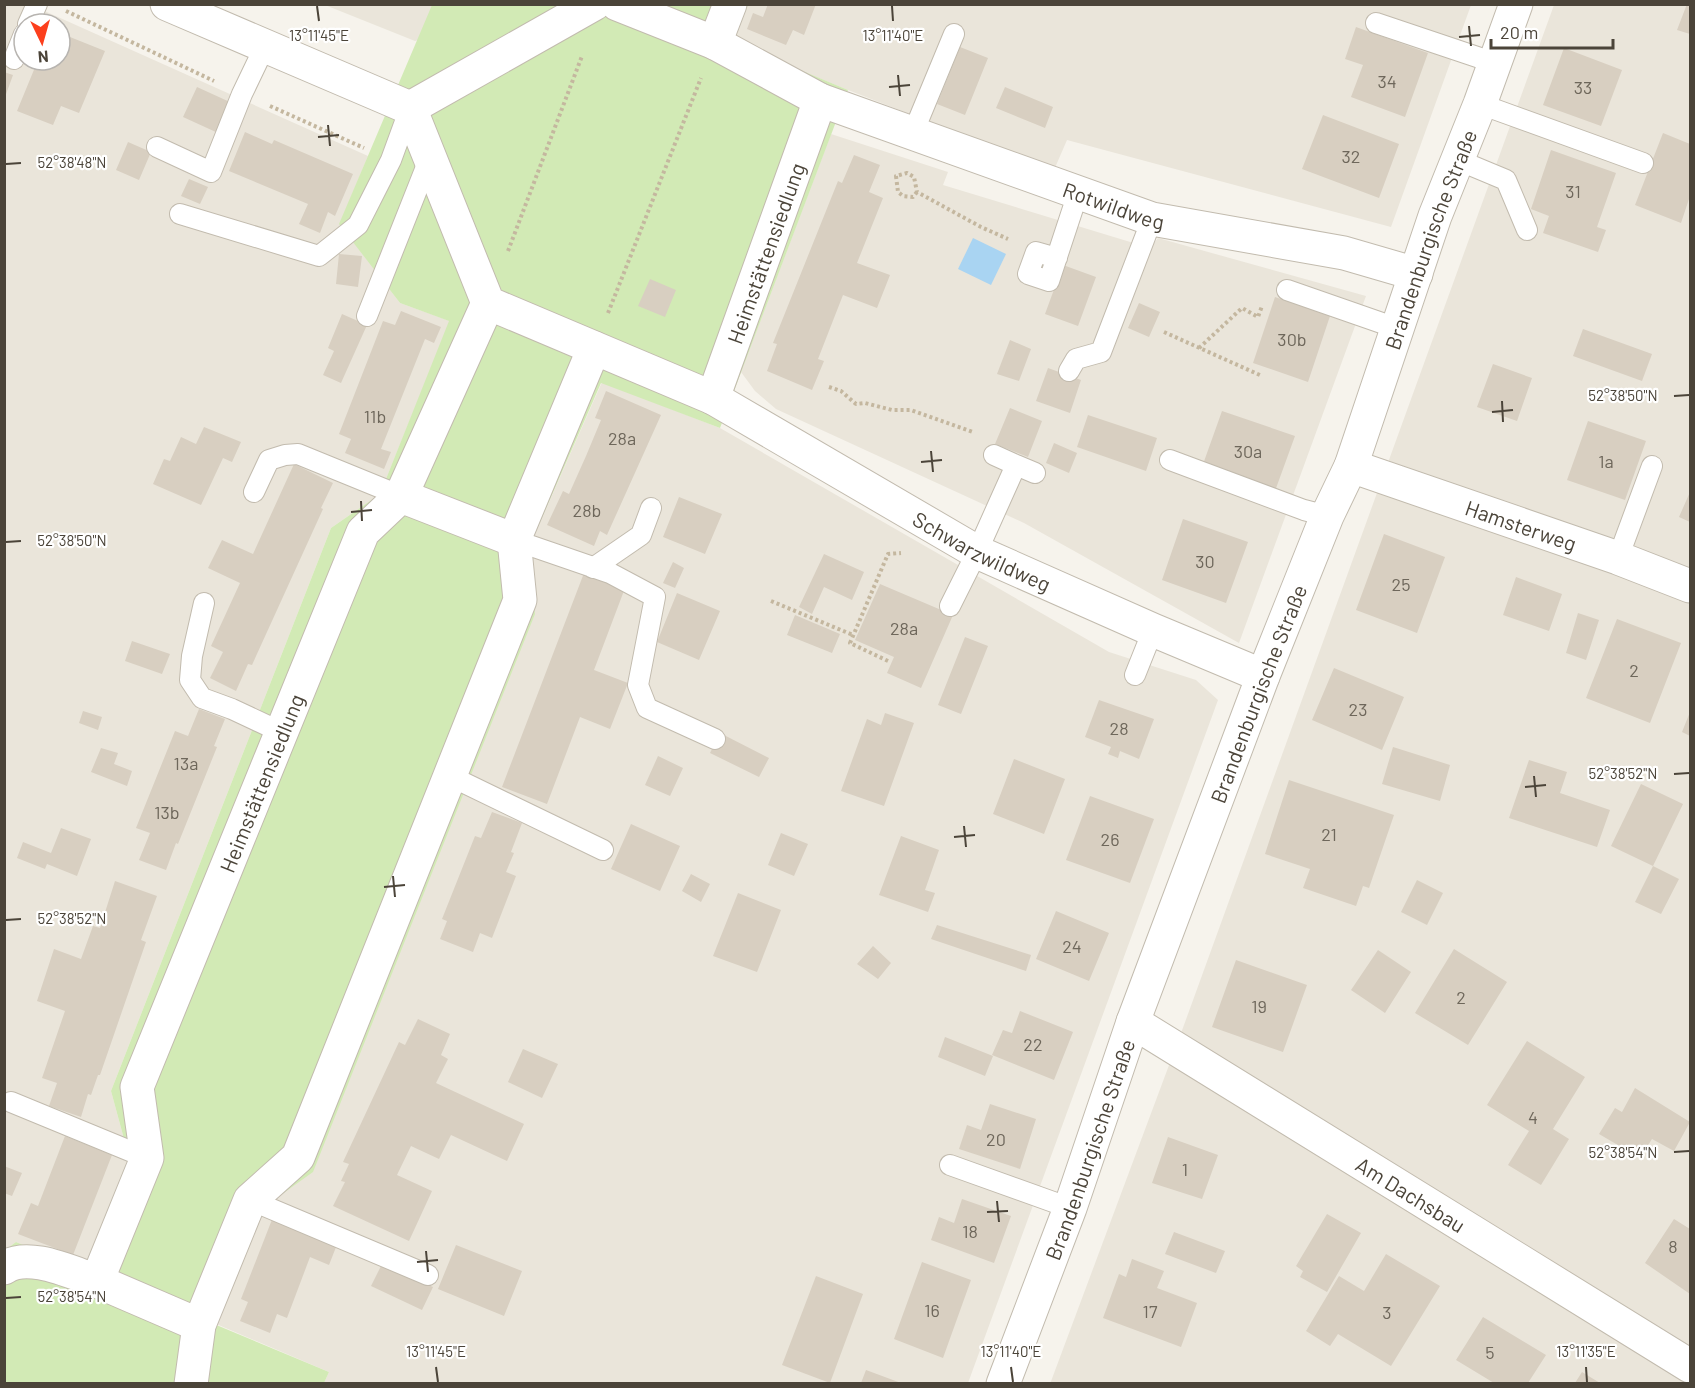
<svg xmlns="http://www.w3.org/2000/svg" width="1695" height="1388" font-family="Barlow,sans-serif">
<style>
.residential{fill:#eae5da;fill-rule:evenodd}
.green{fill:#d2eab5}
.water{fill:#a9d4f2}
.building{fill:#d8cfc1}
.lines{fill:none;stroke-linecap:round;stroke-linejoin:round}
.service-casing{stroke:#c2bbae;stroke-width:22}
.minor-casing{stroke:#c2bbae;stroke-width:35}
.path{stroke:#c4b79f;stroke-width:4;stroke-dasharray:3 3;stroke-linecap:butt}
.service{stroke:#fff;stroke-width:20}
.minor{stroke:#fff;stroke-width:33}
.ticks{fill:none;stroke:#4b4439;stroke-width:2}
.labels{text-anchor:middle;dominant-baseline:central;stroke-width:4.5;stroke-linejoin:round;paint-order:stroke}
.number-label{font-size:18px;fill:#6e675b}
.street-label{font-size:21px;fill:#4b4439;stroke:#fff}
.ticks-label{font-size:15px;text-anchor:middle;fill:#4b4439;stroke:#fff;stroke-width:4.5;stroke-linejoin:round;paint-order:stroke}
</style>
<rect width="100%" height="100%" fill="#f6f3ec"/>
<!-- residential -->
<path class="residential" d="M29,4L368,156L340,224L400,303L450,321L380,494L331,528L111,1091L130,1161L84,1270L16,1242L5,1250L4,5ZM24,24H60V60H24Z
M325,5H522L415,41Z
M748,5H1471L1391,227L1067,140L1054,170L848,90L732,42Z
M1554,5H1690V1383L1050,1384L1184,1025Z
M831,134L948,172L943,185L1150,248L1158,238L1366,296L1239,643L1024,523L776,409L755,391L741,372Z
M602,382L720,428L1109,652L1196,680L1218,700L968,1383H324L329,1372L214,1323L527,552Z"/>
<!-- green -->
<path class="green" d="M432,5H748L733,42L848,90L720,428L601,383L527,552L535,614L313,1172L257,1212L214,1324L329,1372L324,1383L5,1384V1250L16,1242L84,1270L130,1161L111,1091L331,528L380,494L449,321L400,303L339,224Z"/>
<!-- water -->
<path class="water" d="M973,238L1006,254L991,285L958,269Z"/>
<!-- building -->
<path class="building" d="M768,4H816L804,35L793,30L786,45L747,29L753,13L763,17Z
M1687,4H1690V34L1677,30Z
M1356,27L1428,53L1405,117L1351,97L1363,65L1345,59Z
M60,33L105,51L79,113L61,106L53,125L17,111L38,60H60Z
M960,47L988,58L965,115L937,104Z
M1564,48L1622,70L1601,126L1543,105Z
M4,72L13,75L5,97H4Z
M197,87L232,103L218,133L183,117Z
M1005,87L1053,107L1045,128L996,108Z
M1323,115L1399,144L1379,198L1302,169Z
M245,132L272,144L274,140L353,174L335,216L328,212L320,233L299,224L308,204L229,171Z
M1663,133L1690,144V196L1681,223L1635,205Z
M128,142L151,152L139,180L116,170Z
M1551,150L1616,173L1597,227L1606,230L1598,252L1543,233L1549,216L1531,209Z
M854,155L880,165L869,192L883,198L857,263L890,275L877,308L843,295L818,359L824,361L812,390L767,371L777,344L773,343L838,181L842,183Z
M189,179L208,187L200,204L181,196Z
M339,254L362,256L358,287L336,284Z
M1063,265L1096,277L1078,326L1045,314Z
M650,279L676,290L665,317L638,306Z
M1275,297L1330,316L1308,382L1253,363Z
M1139,303L1160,312L1149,337L1128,328Z
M401,311L441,327L434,343L425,339L381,449L391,452L384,469L345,453L351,439L339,434L383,321L395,325Z
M342,314L367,325L341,383L323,375L334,351L328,348Z
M1583,329L1652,354L1642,381L1573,356Z
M1010,340L1031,349L1019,381L997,374Z
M1493,364L1532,378L1517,421L1477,407Z
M1048,368L1081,380L1070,413L1036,401Z
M606,391L661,415L607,535L600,531L594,546L547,525L563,491L569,494L586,456L601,420L595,418Z
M1010,408L1042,421L1028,457L995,444Z
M1222,411L1295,436L1275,491L1202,467Z
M1088,415L1157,438L1146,471L1077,447Z
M1588,421L1646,441L1625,500L1567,480Z
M204,427L241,442L232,462L223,458L201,505L153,484L164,459L170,461L181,437L196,444Z
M1054,443L1077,453L1069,473L1046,463Z
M294,464L333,483L321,508L323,509L252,665L248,664L236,691L210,678L223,652L211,646L240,583L208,568L222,540L253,554Z
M1690,492V522L1679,517Z
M679,497L722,514L705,554L663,537Z
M1183,519L1248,542L1226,603L1162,580Z
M1384,534L1445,557L1417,633L1356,610Z
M824,554L864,572L852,600L824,587L812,614L799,607Z
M673,562L684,568L675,588L663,583Z
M584,573L625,588L594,670L628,683L610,729L580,717L547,804L502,787Z
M1516,577L1562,594L1549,631L1503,615Z
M880,584L953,615L921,688L887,673L894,657L855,640Z
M677,593L720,611L699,660L657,642Z
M1578,613L1599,620L1586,660L1566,653Z
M795,615L840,634L832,653L787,635Z
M1617,619L1681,643L1650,723L1586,698Z
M965,637L988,646L961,714L938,705Z
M132,641L170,654L162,674L125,661Z
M1334,668L1404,697L1382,750L1312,720Z
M1099,700L1154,719L1139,759L1120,751L1118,758L1108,754L1111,747L1085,737Z
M199,709L225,719L214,746L217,747L178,844L176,843L166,870L139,860L150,833L136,828L175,731L188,736Z
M83,711L102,717L98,730L79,723Z
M1690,712V736L1682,732Z
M885,713L914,723L884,806L841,791L867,719L881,725Z
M720,733L769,758L759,777L710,753Z
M1393,747L1450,765L1440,801L1382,784Z
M101,748L118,753L114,764L132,771L127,786L91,772Z
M658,756L683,768L670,796L645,785Z
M1014,759L1065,779L1044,834L993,814Z
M1529,760L1567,772L1560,793L1610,810L1597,847L1509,818Z
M1289,780L1394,815L1369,888L1363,886L1356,906L1303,888L1310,869L1265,854Z
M1641,784L1683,804L1653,866L1611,846Z
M1090,796L1154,819L1130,883L1066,860Z
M492,812L522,823L511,852L514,853L506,872L516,876L492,938L480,933L473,952L440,939L447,921L442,919L475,836L481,838Z
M631,824L680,846L660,891L611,869Z
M61,828L91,839L77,876L47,864L45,869L17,858L23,842L51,853Z
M781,833L808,844L794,876L768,865Z
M901,836L939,850L925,890L935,893L928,912L879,895Z
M1653,866L1679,879L1661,914L1635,902Z
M691,874L710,884L701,902L682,891Z
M1417,880L1443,893L1427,925L1401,912Z
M115,881L157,896L141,940L146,942L100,1075H98L91,1095L88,1094L81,1117L49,1106L57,1083L42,1078L65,1011L37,1001L54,949L81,959L93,926L100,928Z
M738,893L781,910L757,972L713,956Z
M1056,911L1109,933L1089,981L1036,959Z
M937,925L1031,955L1026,971L931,939Z
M873,946L891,963L878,979L857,964Z
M1454,949L1507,982L1468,1045L1415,1013Z
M1378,950L1411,972L1385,1013L1351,990Z
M1236,960L1307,985L1283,1052L1212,1027Z
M1020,1011L1073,1032L1054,1080L992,1055L1003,1030L1012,1033Z
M418,1019L450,1034L441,1055L448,1059L436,1083L524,1124L507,1161L451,1135L439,1159L411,1146L397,1175L432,1191L409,1241L333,1206L345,1182L341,1181L349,1164L343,1162L399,1042L405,1045Z
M945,1037L993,1056L985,1076L938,1057Z
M1527,1041L1585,1077L1553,1129L1569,1139L1541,1185L1508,1165L1529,1131L1487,1105Z
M523,1049L558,1064L542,1098L508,1082Z
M1635,1088L1690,1122L1674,1151L1652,1139L1640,1158L1599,1134L1615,1108L1622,1112Z
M990,1104L1036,1119L1020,1169L959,1149L967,1125L981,1130Z
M65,1136L112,1155L73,1255L18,1234L31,1203L38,1206Z
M1168,1137L1218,1155L1202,1199L1152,1183Z
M4,1166L22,1173L12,1196L4,1193Z
M962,1199L1011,1216L994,1263L931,1240L939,1217L954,1223Z
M1327,1214L1361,1233L1327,1292L1300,1277L1303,1271L1296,1266Z
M273,1217L338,1242L329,1265L310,1257L287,1318L277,1314L270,1333L240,1321L248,1302L241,1299Z
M1674,1219L1690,1229V1294L1645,1263Z
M1174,1232L1225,1251L1216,1273L1165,1254Z
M456,1245L522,1271L504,1316L438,1289Z
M1386,1254L1440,1286L1391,1366L1338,1334L1330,1346L1306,1331L1339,1276L1364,1291Z
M1132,1259L1164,1271L1157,1288L1197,1303L1181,1347L1103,1318L1119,1274L1126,1277Z
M922,1262L971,1280L943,1358L894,1339Z
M382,1264L433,1287L422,1310L371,1286Z
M816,1276L863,1294L830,1383L782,1365Z
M1483,1317L1546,1355L1528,1383H1494L1456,1360Z
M866,1370L901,1383H861Z
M1582,1372L1600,1383H1575Z"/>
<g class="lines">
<defs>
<path id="service" d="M1376,23L1495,63
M28,24L37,4
M14,59L24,34
M1480,104L1643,163
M913,133L954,34
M157,147L211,172L242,94L265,46
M1458,160L1506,180L1527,230
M180,214L319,256L358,225L391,160L410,108
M1057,258L1036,252L1028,274L1049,281L1078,193
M1287,290L1399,329
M367,316L430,157
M1069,371L1076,359L1101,352L1152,219
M1170,460L1304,510L1327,516
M1016,465L1035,473
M254,492L269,460L285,455L298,454L401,496
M514,540L610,573L655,597L638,685L647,708L715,739
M1618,558L1652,466
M593,568L641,535L651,508
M204,603L192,656L190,680L202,698L232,709L281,732
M950,606L977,552L1016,465L994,455
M1135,675L1153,630
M450,776L603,850
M11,1102L147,1158
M950,1165L1070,1208
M250,1200L428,1275"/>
<g id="minor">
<path d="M167,4L410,108"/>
<path id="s1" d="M617,4L715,43L820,100L1152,219L1344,253L1416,274"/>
<path d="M715,43L730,4"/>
<path id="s2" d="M410,108L488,303L713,398L977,552L1153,630L1263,676"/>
<path d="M410,108L594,4"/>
<path id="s3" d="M713,398L820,100"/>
<path id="s4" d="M1351,466L1618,558L1690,586"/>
<path d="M401,496L514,540"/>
<path id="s5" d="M1133,1022L1690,1366"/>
<path id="s6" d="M4,1268C28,1251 72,1273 97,1281L147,1158L137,1087L363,532L401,496L488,303"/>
<path d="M97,1281L199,1325"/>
<path d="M191,1384L199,1325L250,1200L298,1157L520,600L514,540L594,348"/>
<path id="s7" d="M1003,1384L1070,1208L1133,1022L1263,676L1327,516L1351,466L1435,216L1480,104L1516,4"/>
</g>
</defs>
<!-- service casing -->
<use href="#service" class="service-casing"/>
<!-- minor casing -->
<use href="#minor" class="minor-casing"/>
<!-- path -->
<path class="path" d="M66,11L214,81
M270,106L364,148
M917,192L913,197L903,196L898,192L896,176L907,173L914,177L917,192L981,227L1008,239
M508,251L582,56
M608,313L701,78
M1164,332L1262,376
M1199,348L1242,308L1258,317L1262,306
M829,387L841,391L856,404L865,403L892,410H911L973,432
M771,601L853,635
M888,661L850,643L888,554L901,553"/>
<!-- service -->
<use href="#service" class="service"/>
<!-- minor -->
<use href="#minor" class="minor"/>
</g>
<!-- ticks -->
<path class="ticks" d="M317,6L319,21M892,6L893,21M1469,26L1471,46M1459,37L1480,35M898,75L900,96M889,87L910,85M328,125L330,146M318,137L339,135M6,164L21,163M1674,396L1689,395M1502,401L1503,422M1492,412L1513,410M931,451L933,472M921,462L942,460M361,501L362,521M351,512L372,510M6,542L21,541M1674,774L1689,773M1534,776L1536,797M1525,787L1546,785M964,826L966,847M954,837L975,835M393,876L395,897M384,887L405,885M6,920L21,919M1674,1152L1689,1151M997,1201L999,1222M987,1212L1008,1211M426,1251L428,1272M417,1262L438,1260M6,1298L21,1297M436,1367L438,1382M1011,1367L1013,1382M1586,1367L1587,1382"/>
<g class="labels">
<!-- number labels -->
<g class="number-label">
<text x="1387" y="81">34</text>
<text x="1583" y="87">33</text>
<text x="1351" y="156">32</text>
<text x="1573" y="191">31</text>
<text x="1292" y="339">30b</text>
<text x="375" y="416">11b</text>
<text x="622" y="438">28a</text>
<text x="1248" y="451">30a</text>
<text x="1606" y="461">1a</text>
<text x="587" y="510">28b</text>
<text x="1205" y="561">30</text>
<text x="1401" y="584">25</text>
<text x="904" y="628">28a</text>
<text x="1634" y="670">2</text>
<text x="1358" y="709">23</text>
<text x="1119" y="728">28</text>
<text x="186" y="763">13a</text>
<text x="167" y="812">13b</text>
<text x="1329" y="834">21</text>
<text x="1110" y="839">26</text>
<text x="1072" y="946">24</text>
<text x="1461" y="997">2</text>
<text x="1259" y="1006">19</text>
<text x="1033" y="1044">22</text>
<text x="1533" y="1117">4</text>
<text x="996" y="1139">20</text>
<text x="1185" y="1169">1</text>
<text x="970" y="1231">18</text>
<text x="1673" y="1246">8</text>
<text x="932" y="1310">16</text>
<text x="1150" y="1311">17</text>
<text x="1387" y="1312">3</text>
<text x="1490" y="1352">5</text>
</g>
<!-- street labels -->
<g class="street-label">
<text stroke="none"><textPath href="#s1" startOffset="537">Rotwildweg</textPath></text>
<text stroke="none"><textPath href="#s7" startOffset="1222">Brandenburgische Straße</textPath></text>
<text stroke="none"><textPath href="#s3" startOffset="154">Heimstättensiedlung</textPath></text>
<text stroke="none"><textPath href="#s4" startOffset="180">Hamsterweg</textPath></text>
<text stroke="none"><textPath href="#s2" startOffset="764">Schwarzwildweg</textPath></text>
<text stroke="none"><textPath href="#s7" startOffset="736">Brandenburgische Straße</textPath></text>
<text stroke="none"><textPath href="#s6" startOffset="630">Heimstättensiedlung</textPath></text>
<text stroke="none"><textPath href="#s7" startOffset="250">Brandenburgische Straße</textPath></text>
<text stroke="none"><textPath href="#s5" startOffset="327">Am Dachsbau</textPath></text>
</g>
</g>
<g class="ticks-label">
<text x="319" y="41">13°11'45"E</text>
<text x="893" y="41">13°11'40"E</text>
<text x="72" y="168">52°38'48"N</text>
<text x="1623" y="401">52°38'50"N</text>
<text x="72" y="546">52°38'50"N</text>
<text x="1623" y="779">52°38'52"N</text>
<text x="72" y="924">52°38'52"N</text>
<text x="1623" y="1158">52°38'54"N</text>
<text x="72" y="1302">52°38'54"N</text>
<text x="436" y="1357">13°11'45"E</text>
<text x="1011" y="1357">13°11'40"E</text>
<text x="1586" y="1357">13°11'35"E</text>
</g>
<!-- border -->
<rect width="1695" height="1388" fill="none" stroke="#4b4439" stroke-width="12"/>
<!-- north arrow -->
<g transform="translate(42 42) rotate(175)"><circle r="28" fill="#ffffff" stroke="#b7b4b0" stroke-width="1.5"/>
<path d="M0-4.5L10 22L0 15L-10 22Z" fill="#fc3f1d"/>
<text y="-9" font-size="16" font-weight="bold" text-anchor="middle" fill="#4b4439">N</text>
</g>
<!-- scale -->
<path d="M1491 39v9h122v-9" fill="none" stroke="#4b4439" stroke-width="3"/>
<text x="1500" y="39" font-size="18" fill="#4b4439" stroke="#ffffff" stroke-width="4.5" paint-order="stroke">20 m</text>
</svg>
